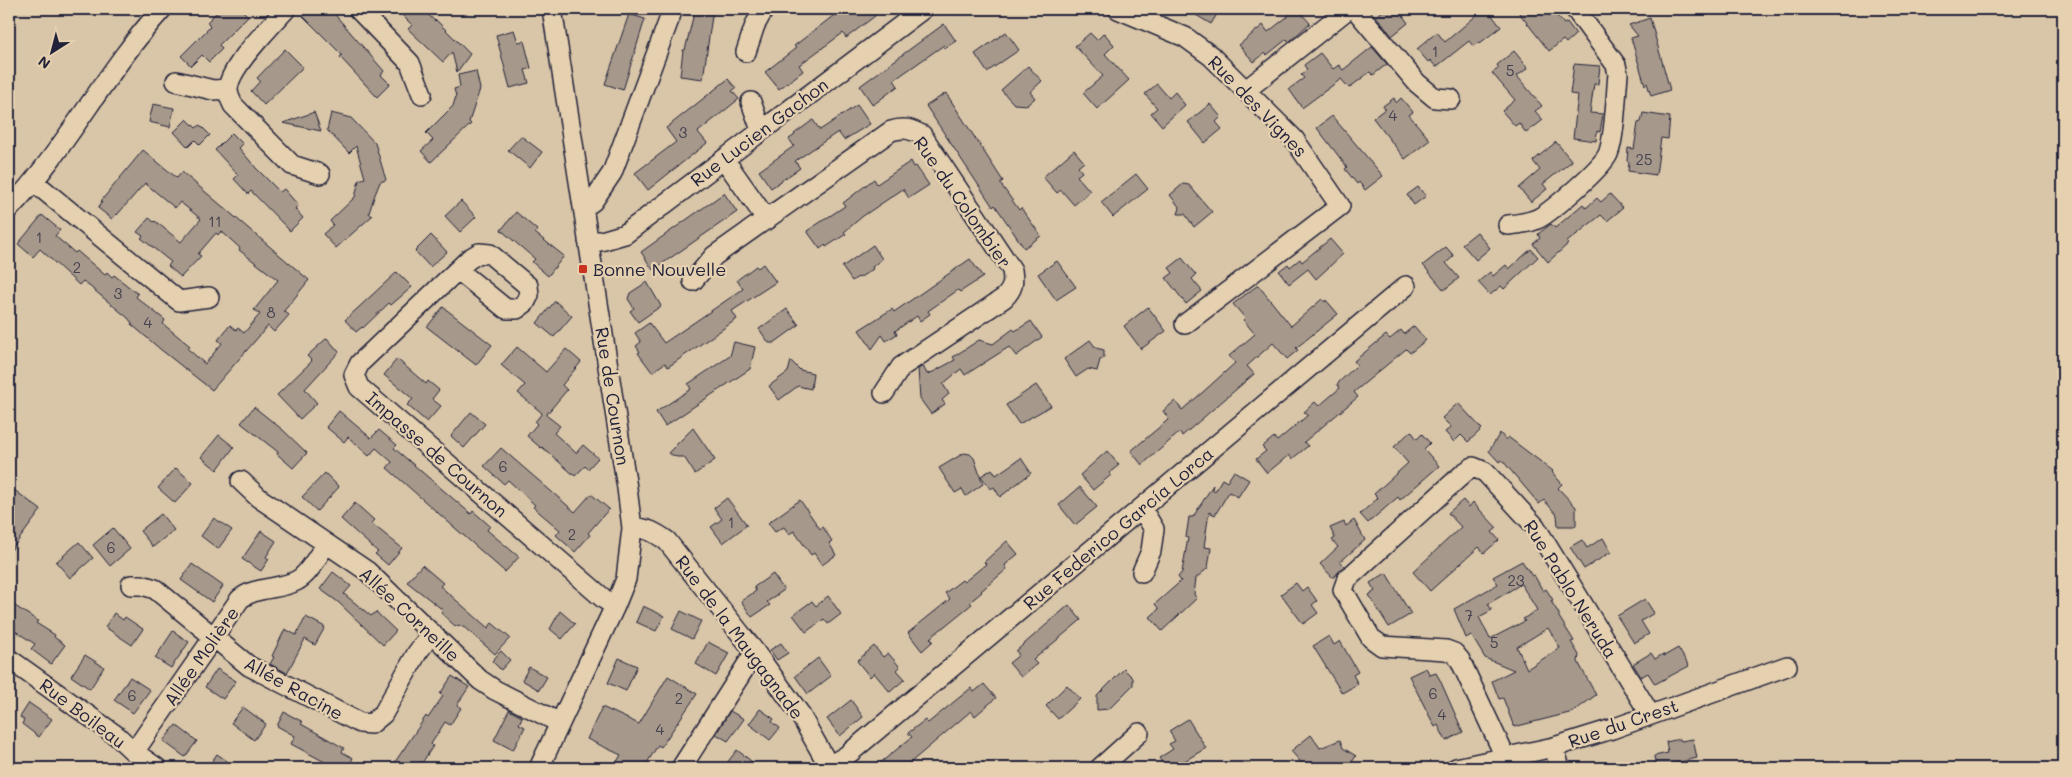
<svg xmlns="http://www.w3.org/2000/svg" width="2072" height="777" font-family="Mali,sans-serif">
<style>
.building{fill:#a6988a;stroke:#22223b;fill-rule:evenodd}
.lines{fill:none;stroke-linecap:round;stroke-linejoin:round}
.minor-casing{stroke:#22223b;stroke-width:22}
.minor{stroke:#e5d0af;stroke-width:19}
.poi-dot{fill:#c8321e;stroke:#e5d0af;stroke-width:2}
.labels{text-anchor:middle;dominant-baseline:central;stroke-width:4.5;stroke-linejoin:round;paint-order:stroke}
.number-label{font-size:15px;fill:#43404f}
.street-label{font-size:18px;fill:#22223b;stroke:#e5d0af}
.poi-label{font-size:18px;fill:#22223b;stroke:#e5d0af;text-anchor:start}
</style>
<rect width="100%" height="100%" fill="#d9c6a8"/>
<filter id="ink" filterUnits="userSpaceOnUse"><feTurbulence type="fractalNoise" baseFrequency=".02" numOctaves="2"/><feDisplacementMap in="SourceGraphic" scale="10" xChannelSelector="R" yChannelSelector="G"/><feConvolveMatrix kernelMatrix="1 2 1 2 8 2 1 2 1" color-interpolation-filters="sRGB"/></filter>
<g filter="url(#ink)">
<!-- building -->
<path class="building" d="M220,9H241L248,16L219,45L222,49L209,62L202,55L191,66L181,56L210,27L207,22Z
M311,9H330L384,71L381,75L390,84L377,97L340,57L342,55L303,16Z
M409,9H422L435,21L436,20L470,54L457,72L452,52L443,62L408,29L412,25L402,15Z
M695,9H713L703,79L680,76L683,50H685Z
M842,9H870L875,16L846,38L843,33L799,65L803,71L779,89L765,72L796,48L794,46Z
M1186,9H1220L1211,24Z
M1297,9L1310,23L1289,42L1287,39L1267,55L1265,53L1254,62L1239,45L1263,25L1268,32Z
M1386,9H1412L1403,16L1408,23L1392,36L1376,16Z
M1484,9H1487L1501,27L1480,43L1479,42L1473,46L1469,41L1436,67L1430,60L1428,62L1417,49L1437,32L1445,42Z
M1516,9H1551L1564,24L1567,22L1576,34L1566,43L1563,40L1549,51Z
M629,14L645,19L623,90L605,84Z
M1650,18L1670,90L1651,96L1647,83L1645,85L1631,38L1638,36L1629,25Z
M944,24L956,41L945,48L944,45L894,80L898,86L873,105L860,86Z
M514,30L518,42L524,41L531,68L525,70L529,83L510,88L496,35Z
M1006,32L1019,50L987,72L975,54Z
M1090,33L1097,40L1104,33L1114,45L1105,54L1129,80L1097,109L1083,93L1103,76L1075,46Z
M1372,47L1387,64L1373,75L1370,72L1349,88L1341,79L1302,108L1289,89L1304,78L1301,75L1307,70L1304,65L1320,53L1333,69L1339,65L1343,70Z
M285,49L303,67L264,105L251,91L260,81L257,78Z
M1514,51L1528,68L1517,76L1542,106L1535,111L1543,120L1526,133L1519,123L1515,126L1502,111L1515,100L1492,73L1499,68L1497,65Z
M1574,64L1600,66L1598,84H1594L1590,113L1603,114L1600,132L1597,131L1596,141L1573,138L1578,95L1570,94Z
M1028,66L1042,81L1030,92L1035,98L1027,105L1014,104L1001,90Z
M476,71L480,89L469,122L471,124L431,162L421,151L433,140L426,133L453,106L456,96L454,89L460,87L458,75Z
M728,79L736,88L732,91L739,99L698,132L707,143L648,190L635,173L676,142L666,128Z
M1157,84L1169,98L1175,92L1185,105L1162,126L1151,113L1157,108L1145,94Z
M946,93L1003,181L1000,183L1019,210L1021,208L1041,236L1024,248L995,205L993,207L926,106Z
M1394,98L1396,103L1401,98L1413,112L1409,115L1430,140L1405,159L1373,118L1385,109L1383,106Z
M153,104L174,108L170,127L149,122Z
M1210,104L1221,117L1216,122L1222,129L1205,143L1188,122Z
M857,105L870,124L844,140L838,132L795,161L800,168L771,188L759,171L794,146L789,139L795,135L794,134L813,120L820,130Z
M314,112L321,131L283,123L309,114Z
M331,113L351,118L375,143L386,180L380,182L374,197L369,213L372,216L336,248L323,234L333,225L330,221L355,197L359,180L365,178L356,146L349,153L327,130Z
M1643,113L1670,117L1668,139L1661,138L1656,175L1628,171L1629,162L1627,161L1628,148L1634,149L1638,123L1641,122Z
M1332,116L1383,176L1365,190L1359,182L1357,184L1345,169L1347,167L1317,128Z
M187,119L196,128L200,125L210,135L200,145L195,140L188,147L174,132Z
M232,133L243,144L239,148L256,168L280,192L284,189L298,205L295,209L303,218L290,231L251,191L248,194L234,179L238,175L215,150Z
M521,136L542,152L530,168L508,150Z
M1556,142L1572,161L1543,184L1547,189L1531,202L1519,188L1540,170L1533,161Z
M143,150L177,178L182,172L309,280L284,311L289,315L274,332L268,326L212,390L160,349L131,324L132,323L128,318L83,281L79,285L40,249L33,257L18,244L42,215L60,230L55,236L75,253L77,251L105,275L107,272L112,277L114,275L138,294L136,297L165,320L163,324L190,346L188,349L205,364L222,343L218,340L230,325L236,330L238,328L244,333L260,314L254,310L278,280L239,250L240,248L221,231L218,235L216,233L198,254L201,256L181,277L168,266L171,262L141,238L143,236L137,232L149,218L154,222L155,221L181,242L201,219L180,202L175,208L145,183L117,215L116,214L112,219L98,208L102,202L101,201Z
M1074,150L1084,162L1078,167L1082,172L1077,176L1090,191L1074,205L1061,190L1057,193L1043,177Z
M911,161L914,167L916,166L929,185L909,198L903,189L863,216L844,232L846,234L826,247L825,245L820,249L807,231L845,206L843,203L874,179L877,184Z
M1136,174L1148,189L1113,217L1101,202Z
M1183,184L1189,185L1212,212L1194,227L1185,214H1178L1180,208L1170,195Z
M1418,187L1426,196L1414,205L1407,195Z
M724,193L737,212L653,270L641,252Z
M1610,194L1623,208L1607,221L1601,215L1567,242L1568,244L1548,262L1533,244L1540,238L1538,234L1551,224L1555,228L1583,204L1586,208L1597,198L1601,202Z
M461,201L476,217L460,232L445,216Z
M516,212L537,230L535,233L564,256L548,276L532,262L535,259L501,230Z
M1477,232L1490,248L1476,260L1462,244Z
M431,235L447,252L430,267L415,251Z
M1330,239L1343,254L1316,279L1308,269L1289,284L1279,271L1288,264L1290,267L1300,259L1302,262Z
M873,245L882,259L872,267L873,269L859,278L858,277L852,281L842,267Z
M1446,247L1454,256L1446,263L1459,278L1444,290L1423,265Z
M1531,249L1538,257L1504,289L1501,286L1490,295L1478,282L1490,272L1493,276L1506,265L1509,269Z
M1182,258L1196,275L1192,279L1202,291L1186,304L1166,278L1173,273L1169,268Z
M970,259L983,277L960,292L958,290L928,311L930,314L920,321L917,316L895,331L897,334L886,341L882,335L872,349L859,330L892,309L894,312Z
M1057,261L1076,287L1056,300L1038,274Z
M763,264L776,282L732,311L737,319L668,367L665,363L652,372L638,353L640,352L636,346L641,342L635,333L649,323L664,343L743,289L737,280L756,266L758,268Z
M397,272L412,287L391,305L389,303L363,328L362,327L356,332L345,320Z
M647,282L661,306L638,322L630,311L634,308L628,299L630,293Z
M1258,285L1291,326L1322,299L1325,302L1326,300L1338,314L1296,348L1298,350L1287,359L1273,343L1247,366L1254,374L1182,436L1180,432L1142,465L1131,451L1169,419L1163,411L1175,401L1182,410L1203,392L1235,363L1229,356L1255,334L1243,320L1245,318L1233,304Z
M555,301L572,316L554,337L537,323Z
M443,307L492,345L476,365L427,327Z
M1148,307L1166,331L1141,349L1124,326Z
M787,309L799,325L774,343H769L759,329Z
M1031,321L1042,337L1016,356L1009,347L965,375L961,369L943,384L949,394L942,400L945,404L931,414L920,399L918,369L923,366L927,374L933,372L955,360L953,357L979,340L993,344L1013,329L1015,331Z
M1414,326L1426,340L1410,353L1406,349L1354,392L1358,397L1304,442L1308,446L1292,459L1289,455L1267,473L1256,459L1266,451L1262,447L1274,437L1277,441L1308,415L1304,412L1315,402L1319,406L1340,388L1337,384L1357,365L1354,361L1386,335L1390,339L1401,330L1404,334Z
M327,338L339,352L305,389L317,403L300,419L277,395L312,361L307,356Z
M1090,340L1096,348L1104,350V358L1100,360L1097,371L1088,369L1076,377L1064,359Z
M734,342L755,347L750,369L665,426L656,412L691,389L688,384L730,356Z
M517,347L546,372L566,349L581,362L562,385L567,390L546,415L560,426L554,433L576,453L583,445L598,458L588,469L585,466L575,476L542,447L541,448L527,436L537,424L535,422L542,413L518,393L525,385L501,365Z
M397,359L426,384L428,381L439,390L432,399L441,406L427,422L407,405L413,399L384,375Z
M791,361L800,370L813,373L811,389L798,386L779,400L769,386L788,372Z
M1036,385L1051,406L1019,424L1006,405Z
M1458,403L1482,429L1468,442L1461,435L1454,442L1445,432L1451,427L1442,418Z
M254,407L283,430L307,453L293,468L277,454L278,452L241,423Z
M339,411L371,438L379,430L397,445L394,448L471,514L473,511L490,526L487,530L519,557L505,572L387,468L392,462L376,448L369,456L348,437L344,442L326,427Z
M471,412L485,424L464,448L451,436Z
M693,428L715,460L695,474L684,457H677L668,453Z
M1411,431L1417,439L1422,434L1430,443L1424,449L1439,466L1400,500L1398,497L1368,523L1360,514L1378,498L1374,494L1408,463L1394,447Z
M1500,433L1506,440L1508,437L1553,471L1552,472L1562,484L1558,488L1576,507V526H1558L1557,515L1544,500L1539,504L1502,460L1499,462L1489,451Z
M219,435L234,447L217,470L201,457Z
M501,448L575,512L591,494L609,509L588,533L590,535L575,552L556,535L560,530L533,507L535,505L508,480L504,484L484,466Z
M1107,451L1119,465L1109,473L1111,475L1093,490L1080,475Z
M964,453L970,454L974,458L983,484L966,496L962,489L955,493L939,468Z
M1021,458L1031,473L1000,497L994,487L990,489L981,476L992,469L996,475Z
M176,468L193,483L175,503L158,488Z
M1234,471L1249,480L1238,497L1229,492L1215,515L1209,512L1204,547L1211,548L1208,568L1196,578L1194,595L1197,598L1162,631L1150,617L1159,609L1155,604L1181,581L1178,577L1182,572L1188,538L1186,537L1189,517H1193L1213,485L1212,489L1215,491L1222,479L1227,482Z
M325,473L339,487L317,511L302,497Z
M9,486L41,510L9,553Z
M1080,487L1097,507L1075,525L1059,505Z
M727,498L747,525L723,543L711,527L722,519L714,508Z
M800,500L820,529L823,527L832,541L829,543L836,555L822,565L814,553L811,555L794,531L789,534L784,527L775,532L768,523Z
M1463,500L1469,507L1473,502L1479,509L1497,528L1492,532L1499,540L1484,553L1479,547L1430,591L1413,572L1461,527L1448,513Z
M355,503L374,520L371,523L402,548L388,565L375,554L378,552L341,519Z
M161,514L174,530L153,547L140,531Z
M214,518L232,530L218,549L201,536Z
M1354,520L1365,540L1340,562L1344,566L1333,578L1320,564L1338,547L1332,540L1335,538L1330,528L1344,522L1346,526Z
M113,528L130,549L110,566L93,545Z
M261,531L276,541L266,557L269,559L261,571L242,559Z
M1603,538L1611,552L1584,569L1570,547L1582,540L1587,548Z
M1007,541L1018,554L1005,565L1007,569L981,591L982,592L970,602L972,604L930,638L933,641L922,651L908,633L950,599L945,593L962,580L964,582L986,564L984,562Z
M79,542L93,558L70,578L56,562Z
M1522,561L1532,576L1534,575L1543,591L1546,589L1553,600L1551,601L1559,614V617L1574,641L1571,642L1579,655L1578,662L1596,695L1573,712L1514,727L1503,698L1499,699L1492,681L1514,670L1485,658L1471,635L1466,638L1454,609L1498,584L1493,577ZM1521,584L1537,610L1523,619L1525,621L1490,639L1479,617L1492,610L1488,604ZM1548,628L1560,648L1527,669L1517,647Z
M192,564L223,586L212,602L181,580Z
M422,565L443,583L440,586L488,628L492,623L510,638L495,654L465,628L458,625L456,627L441,613L443,610L407,582Z
M333,572L351,586L344,594L371,616L376,612L396,631L383,645L338,602L320,589Z
M1386,573L1411,614L1389,627L1369,595L1375,591L1370,583Z
M773,574L784,590L767,602L770,605L752,617L741,601L756,591L754,587Z
M1296,583L1302,591L1307,587L1317,601L1312,605L1318,613L1303,624L1281,594Z
M828,596L841,614L828,624L824,619L806,632L793,615L812,601L816,606Z
M1645,599L1654,613L1641,621L1649,634L1634,643L1617,616Z
M9,602L38,621L36,623L55,635L54,637L65,645L51,664L31,649L35,644L9,627Z
M1069,605L1081,620L1033,660L1037,664L1021,677L1009,663L1019,655L1016,651Z
M643,606L664,616L656,631L636,622Z
M560,611L575,624L562,639L550,629Z
M681,611L701,621L692,639L672,629Z
M114,613L123,620L125,617L143,629L132,645L105,627Z
M306,617L325,627L315,645L305,639L287,673L270,664L274,657L272,656L285,629L296,635Z
M173,631L189,642L171,668L155,658Z
M1329,636L1334,645L1340,641L1358,672L1353,675L1358,684L1342,693L1313,646Z
M708,642L729,653L716,676L696,664Z
M781,643L788,653L777,660L770,650Z
M874,646L883,657L888,653L900,667L897,670L905,679L890,692L874,673L870,677L857,661Z
M1678,648L1689,666L1655,684L1648,673L1641,677L1633,664L1651,653L1655,659L1663,654L1664,656Z
M501,651L510,660L501,670L492,661Z
M85,655L104,667L90,689L71,676Z
M619,658L637,666L626,691L608,683Z
M818,658L831,676L808,694L795,676Z
M529,667L547,677L539,690L522,680Z
M1426,668L1430,675L1436,673L1440,680L1463,732L1446,741L1438,725L1435,727L1409,676Z
M217,669L236,681L223,699L205,687Z
M1124,669L1133,678V685L1109,709L1097,710V696Z
M452,676L469,687L457,705L461,708L450,725L445,722L431,744L433,746L422,763L420,762L415,768H391L426,716L428,718L443,696L440,694Z
M668,676L697,694L661,747L658,745L644,768H613L621,755L587,739L602,707L639,724Z
M130,677L150,690L133,713L114,700Z
M984,684L996,698L975,716L971,711L904,768H874L912,737L908,733L925,720L928,723L971,688L974,692Z
M1067,685L1080,699L1058,719L1046,706Z
M851,700L863,717L840,736L827,719Z
M29,703L52,719L39,737L22,724L24,720L20,717Z
M243,707L266,724L254,740L231,723Z
M760,709L774,719L772,722L780,728L770,740L749,724Z
M509,710L522,717L519,724L525,727L513,750L494,740Z
M730,711L744,719L728,741L716,734Z
M284,712L303,722L301,724L344,748L342,752L353,758L348,768H336L291,744L295,736L277,726Z
M1188,719L1206,748L1173,768H1166L1159,758L1173,749L1169,744L1175,741L1169,731Z
M176,725L197,741L185,757L163,741Z
M1311,735L1320,748L1340,740L1343,748L1356,756L1348,768H1306L1291,751Z
M1680,739L1681,741L1693,739L1697,758L1671,764L1672,768H1656L1654,756L1668,753L1666,742Z
M737,750L760,768H723Z
M217,754L237,768H207Z"/>
<g class="lines">
<defs>
<path id="minor" d="M286,9C271,26 228,68 228,90C228,96 231,100 233,105L292,165L320,174
M358,9L410,63L422,94
M1118,9L1185,37L1211,56L1294,139L1340,206L1185,324
M1355,9L1417,83L1435,98L1451,99
M746,52L755,25L764,9
M176,81L213,90L228,89
M1246,90L1348,9
M751,102L761,130
M724,159L767,220
M34,182L179,301L209,297
M584,208L593,201L612,173L673,9
M9,209C67,148 105,72 162,9
M1508,225C1519,224 1531,223 1541,217C1555,208 1602,168 1608,154C1615,138 1616,93 1618,74L1616,65L1575,9
M588,241H601L625,234L923,9
M458,270L506,309H517L525,303L529,295L528,286L490,254L479,253L469,259L360,363L354,375L359,387L604,599L615,606
M693,281L714,256L891,131C904,127 910,129 922,135L1012,270C1014,283 1013,289 1004,298L901,367L884,393
M241,481L259,498L367,571L480,680L495,690L560,723
M1142,509L1154,529L1151,551L1142,572
M632,528C646,527 656,533 667,541L755,652L798,711L830,768
M131,585H142L155,589L249,666L360,723L371,724L383,714L417,653L432,633
M9,659L117,736L134,752L157,768
M1554,747L1560,768
M134,752L240,599C256,586 279,590 296,581C309,575 318,555 326,544
M1504,758L1501,748L1460,660L1454,653L1446,650L1382,646L1371,638L1343,590L1347,579L1464,473L1473,467L1485,472L1535,526L1645,706L1648,715
M829,766L846,756L1406,286
M539,768L615,606L626,579L632,528L627,488L552,9
M681,768L755,652
M1100,768L1139,733
M1456,768L1554,747L1612,729L1787,666"/>
</defs>
<!-- minor casing -->
<use href="#minor" class="minor-casing"/>
<!-- minor -->
<use href="#minor" class="minor"/>
</g>
</g>
<!-- markers -->
<rect class="poi-dot" x="578" y="264" width="10" height="10" rx="2.5"/>
<g class="labels">
<!-- number labels -->
<g class="number-label">
<text x="1435" y="51">1</text>
<text x="1510" y="70">5</text>
<text x="1393" y="115">4</text>
<text x="683" y="132">3</text>
<text x="1644" y="159">25</text>
<text x="215" y="221">11</text>
<text x="39" y="237">1</text>
<text x="77" y="267">2</text>
<text x="118" y="293">3</text>
<text x="271" y="312">8</text>
<text x="148" y="322">4</text>
<text x="503" y="466">6</text>
<text x="731" y="522">1</text>
<text x="572" y="534">2</text>
<text x="111" y="547">6</text>
<text x="1516" y="580">23</text>
<text x="1469" y="615">7</text>
<text x="1494" y="642">5</text>
<text x="1433" y="693">6</text>
<text x="132" y="695">6</text>
<text x="679" y="698">2</text>
<text x="1442" y="714">4</text>
<text x="660" y="729">4</text>
</g>
<!-- street labels -->
<g class="street-label">
<text transform="translate(1258 106) rotate(46)">Rue des Vignes</text>
<text transform="translate(759 132) rotate(-37)">Rue Lucien Gachon</text>
<text transform="translate(963 202) rotate(55)">Rue du Colombier</text>
<text transform="translate(613 396) rotate(81)">Rue de Cournon</text>
<text transform="translate(437 454) rotate(41)">Impasse de Cournon</text>
<text transform="translate(1118 528) rotate(-40)">Rue Federico García Lorca</text>
<text transform="translate(1571 589) rotate(58)">Rue Pablo Neruda</text>
<text transform="translate(410 614) rotate(43)">Allée Corneille</text>
<text transform="translate(740 637) rotate(53)">Rue de la Maugagnade</text>
<text transform="translate(201 656) rotate(-55)">Allée Molière</text>
<text transform="translate(294 688) rotate(29)">Allée Racine</text>
<text transform="translate(83 713) rotate(37)">Rue Boileau</text>
<text transform="translate(1623 723) rotate(-19)">Rue du Crest</text>
</g>
<!-- poi labels -->
<g class="poi-label">
<text x="593" y="269">Bonne Nouvelle</text>
</g>
</g>
<!-- margin -->
<rect width="2072" height="777" fill="none" stroke="#e5d0af" stroke-width="30"/>
<rect x="15" y="15" width="2042" height="747" fill="none" stroke="#22223b" stroke-width="2" filter="url(#ink)"/>
<!-- north arrow -->
<g transform="translate(52 52) rotate(216)" stroke="#e5d0af" stroke-width="4" paint-order="stroke">
<path d="M0-4L9 19L0 12L-9 19Z" fill="#22223b"/>
<text y="-8" font-size="14" font-weight="bold" text-anchor="middle" fill="#22223b">N</text>
</g>
</svg>
